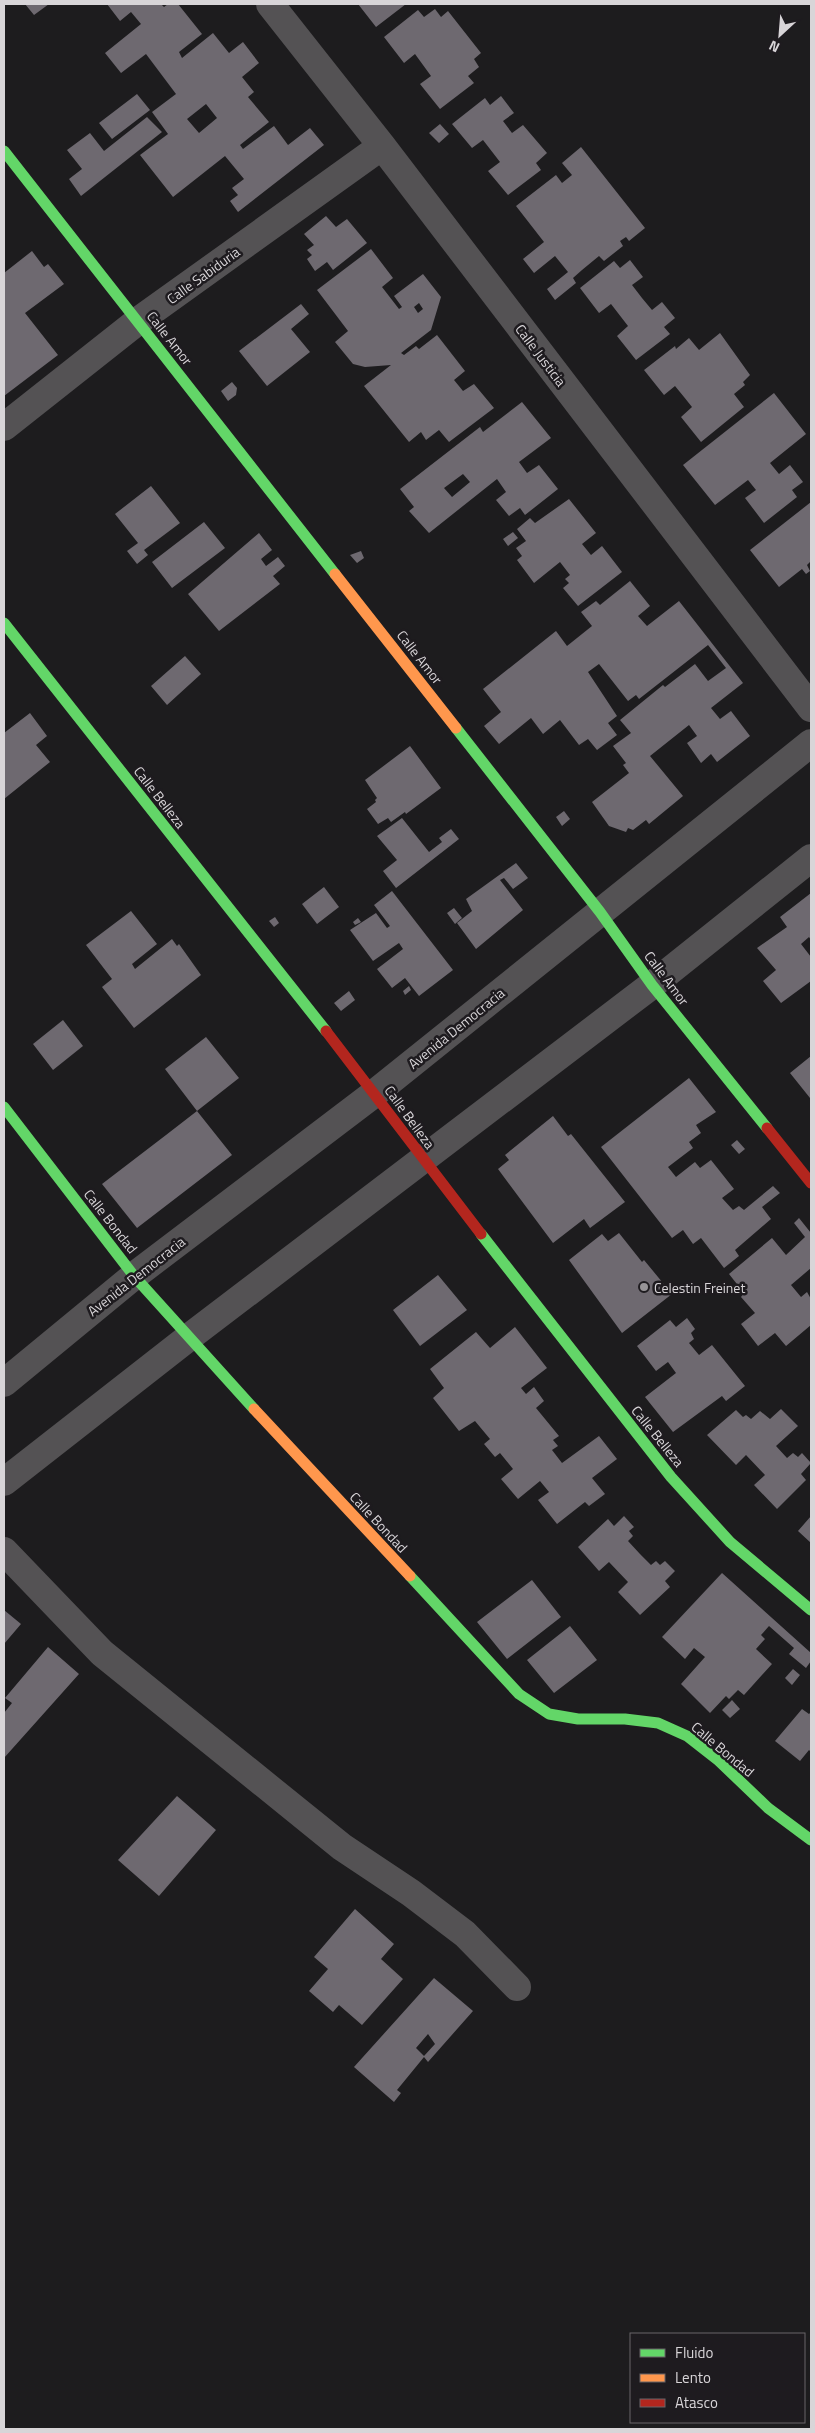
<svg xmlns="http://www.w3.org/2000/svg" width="815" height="2433" font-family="'Titillium Web',sans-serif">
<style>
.building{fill:#6e6970;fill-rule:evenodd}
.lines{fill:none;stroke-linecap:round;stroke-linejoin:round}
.street{stroke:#545254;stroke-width:28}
.fast{stroke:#63d668;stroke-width:11}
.slow{stroke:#ff974d;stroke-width:11}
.jam{stroke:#b3261e;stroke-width:11}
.poi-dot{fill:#979497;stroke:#1e1b1f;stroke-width:2}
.labels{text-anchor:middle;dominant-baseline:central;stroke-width:5;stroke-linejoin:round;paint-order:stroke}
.street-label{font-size:14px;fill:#d8d5d8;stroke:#1e1b1f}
.poi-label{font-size:14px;fill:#d8d5d8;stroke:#1e1b1f;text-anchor:start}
</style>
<rect width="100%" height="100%" fill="#1d1c1e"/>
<!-- building -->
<path class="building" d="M25,4H49L34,15Z
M107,4H161L164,7L168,4H178L202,34L179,52L182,58L213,33L229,53L243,42L259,63L242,77L254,92L248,97L269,122L240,145L243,149L274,126L288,145L310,128L324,145L238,212L230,201L238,195L232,188L244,179L225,156L173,197L140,155L168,134L152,112L176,94L146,54L121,73L105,53L141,24L131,12L120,21ZM206,104L217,118L199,133L187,119Z
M358,4H406L376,27Z
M435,9L441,17L448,11L481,53L474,59L479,67L468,76L474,83L440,109L420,84L431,76L415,54L404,63L384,37L418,10L424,17Z
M137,94L150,110L112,139L99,123Z
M501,96L514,113L503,121L512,133L523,125L547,153L536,163L541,170L508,195L488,171L500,162L483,140L472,148L452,124L485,98L490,105Z
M147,117L162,132L81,196L69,179L82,169L67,150L90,133L104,151Z
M440,124L449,134L439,143L429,133Z
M581,147L645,228L629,241L626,237L620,241L623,246L604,261L599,256L582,270L573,278L576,283L555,300L547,289L568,272L555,256L534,273L523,259L544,242L516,206L556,175L562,183L572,175L562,163Z
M326,216L336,227L347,219L367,243L333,270L327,262L315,271L307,259L312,255L307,250L314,245L304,234Z
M371,249L393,278L382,287L399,309L402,307L394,296L423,274L441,297L431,330L401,353L404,355L416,346L419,349L437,335L465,371L454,380L463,391L474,384L494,408L449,442L439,430L426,440L421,432L409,442L364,386L391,365L365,367L353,364L335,342L348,331L317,290ZM419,303L423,309L418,313L414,307Z
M32,251L44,267L48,264L64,284L25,313L58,355L4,396V273Z
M630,260L643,277L632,285L642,298L652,310L662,302L675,318L664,327L670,334L636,360L617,336L628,326L611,304L599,313L580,288L614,261L620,268Z
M301,304L309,314L291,329L310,352L267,386L239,351Z
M720,333L750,375L743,382L745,385L734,394L744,407L701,442L681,417L692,407L684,397L675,386L664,395L644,370L675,346L676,349L689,338L699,350Z
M232,382L237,388L236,395L228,401L221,391Z
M774,393L806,434L770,463L779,474L790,465L803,482L792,490L797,497L764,523L745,498L756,490L748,480L715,505L683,465Z
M522,402L551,438L519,462L527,473L539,465L558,489L525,515L520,508L509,516L496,500L506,492L497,479L429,533L409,511L414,507L400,489L480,427L483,432ZM463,474L470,482L452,497L444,488Z
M151,486L180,523L144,550L148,555L137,564L127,551L138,543L115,514Z
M569,499L596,533L582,544L591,555L602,546L622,572L578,606L563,588L569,583L565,579L570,575L560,562L534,583L517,560L522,556L516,548L526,541L517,529L530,518L535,523Z
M811,502V561L807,565L810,571L806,574L802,569L779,587L750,550Z
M204,522L225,548L172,588L152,562Z
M513,532L518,538L508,546L503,539Z
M259,533L272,550L261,559L266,566L278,557L285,566L273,576L280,584L219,631L188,594Z
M361,551L364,558L357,563L350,555Z
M630,581L650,606L638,616L647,626L679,601L743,683L711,708L720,719L731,711L750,736L717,762L711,754L701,763L687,743L697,736L689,725L650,756L683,796L649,824L646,820L633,830L628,828L626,832L609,826L592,802L629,773L623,765L626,763L613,746L631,733L620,720L663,685L665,687L695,664L708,681L726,668L708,645L639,699L636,695L628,701L599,664L588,672L617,716L608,723L617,735L597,750L588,739L579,745L560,720L543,734L531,718L499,744L484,726L501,712L483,689L556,631L567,646L592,626L581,612L596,601L600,605Z
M185,656L201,674L167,705L151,686Z
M30,713L47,736L36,745L50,762L4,799V733Z
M410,746L441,788L406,814L405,812L391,822L388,818L378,824L367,809L376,802L375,800L377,798L365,780Z
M564,811L570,819L562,826L556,817Z
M402,818L429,852L442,842L439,838L451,829L459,839L396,888L383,871L397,860L377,836Z
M516,863L528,878L513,889L504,878L500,880L523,910L476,949L457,923L472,911L466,899Z
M324,887L339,907L317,924L302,904Z
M392,891L453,970L419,996L405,978L392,988L377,969L403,949L399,943L373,961L350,930L376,913L387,928L390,926L374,905Z
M811,893V940L809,937L801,944L811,957V981L781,1003L763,981L776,970L757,948L787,927L780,917Z
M454,908L462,918L455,924L447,913Z
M131,911L157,944L132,964L135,969L172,939L177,946L179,944L201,975L134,1028L102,987L112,979L86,945Z
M275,917L279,923L274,927L269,921Z
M358,918L361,922L355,925L353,922Z
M409,986L411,990L405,995L403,991Z
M349,991L355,1000L341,1011L334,1003Z
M63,1020L83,1046L53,1070L33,1044Z
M206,1037L239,1078L197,1111L232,1155L137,1228L102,1184L166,1135L197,1111L165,1069Z
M811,1056V1097L810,1098L790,1073Z
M689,1078L716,1112L696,1125L701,1133L689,1142L693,1148L668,1167L676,1177L695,1162L700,1168L711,1160L734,1189L722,1198L733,1210L739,1206L744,1210L773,1186L780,1193L762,1207L771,1219L735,1250L739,1256L724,1268L701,1238L693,1244L683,1230L672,1238L601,1147Z
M553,1116L568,1136L571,1134L625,1202L590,1228L584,1219L553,1243L498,1169L509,1160L505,1155Z
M737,1140L745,1149L739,1154L731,1145Z
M799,1218L811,1233V1268L791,1285L801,1297L807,1292L811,1299V1325L786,1346L775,1333L758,1346L741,1324L755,1313L741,1297L744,1293L729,1274L772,1238L786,1255L805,1237L794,1223Z
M619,1233L642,1262L644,1260L672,1294L622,1333L569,1260L602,1234L608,1241Z
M438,1275L467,1310L420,1346L393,1310Z
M687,1318L695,1329L691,1333L694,1339L689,1343L699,1355L712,1345L745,1386L726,1401L722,1396L673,1432L645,1397L676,1373L668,1362L656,1371L637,1346L670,1320L676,1327Z
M515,1327L547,1368L521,1388L526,1394L534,1387L544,1401L536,1408L559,1436L553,1440L558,1446L552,1450L562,1463L599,1436L617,1459L592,1478L605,1494L589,1506L585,1502L557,1524L538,1500L549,1492L540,1481L518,1499L501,1479L513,1469L500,1453L495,1457L484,1444L490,1439L475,1421L459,1431L433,1398L444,1388L430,1369L476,1332L490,1348Z
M781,1409L798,1426L776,1446L787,1458L793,1453L798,1457L802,1453L811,1463L801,1474L806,1480L777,1509L754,1485L765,1475L746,1455L736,1465L707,1435L736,1410L743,1417L746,1415L751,1419L760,1411L770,1419Z
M624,1516L634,1527L629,1531L633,1536L628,1541L640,1554L651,1565L656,1561L660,1565L665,1561L675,1571L665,1581L670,1587L640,1615L618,1592L628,1582L609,1562L599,1571L578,1547L608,1519L614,1526Z
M811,1516V1543L798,1531Z
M722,1573L811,1653V1661L806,1668L789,1654L794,1648L769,1626L761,1635L765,1639L756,1649L772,1664L744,1695L738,1690L729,1699L726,1696L710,1713L681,1684L705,1657L694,1648L685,1659L662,1637Z
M532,1580L561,1617L507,1659L477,1622Z
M4,1610L21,1624L4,1644Z
M570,1626L597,1660L554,1693L527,1660Z
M48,1647L79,1674L4,1758V1713L12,1703L5,1698Z
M793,1669L800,1675L792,1685L785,1678Z
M732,1700L740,1709L730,1718L722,1710Z
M802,1709L809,1714L811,1712V1752L809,1750L800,1761L775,1741Z
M177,1796L216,1830L159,1896L118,1860Z
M355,1909L394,1944L381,1959L403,1979L362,2025L339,2005L333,2012L309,1991L328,1969L314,1957Z
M434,1978L473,2011L428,2062L424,2057L397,2090L401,2093L394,2102L354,2067ZM428,2034L435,2044L424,2056L416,2048Z"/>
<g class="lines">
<!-- street -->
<path class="street" d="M270,4L382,146L811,708
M4,427L138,321L382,146
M4,1383L134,1276L375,1093L811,743
M4,1482L188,1338L652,985L811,858
M4,1551L102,1653L342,1847L411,1893L465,1934L517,1987"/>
<!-- fast -->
<path class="fast" d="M4,151L335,574
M4,623L326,1031
M456,728L600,912L652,985L767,1128
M4,1107L134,1276L254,1409
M481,1234L671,1477L730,1542L811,1610
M410,1576L519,1694L549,1714L578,1719H625L658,1723L687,1736L719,1761L768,1808L811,1840"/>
<!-- slow -->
<path class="slow" d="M335,574L456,728
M254,1409L410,1576"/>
<!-- jam -->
<path class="jam" d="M326,1031L481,1234
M767,1128L811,1183"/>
</g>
<!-- markers -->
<circle class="poi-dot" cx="644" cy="1287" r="5"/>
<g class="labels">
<!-- street labels -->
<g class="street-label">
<text transform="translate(203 275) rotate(-36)">Calle Sabiduria</text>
<text transform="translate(170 338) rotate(52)">Calle Amor</text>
<text transform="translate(541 355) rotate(53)">Calle Justicia</text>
<text transform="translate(420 657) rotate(52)">Calle Amor</text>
<text transform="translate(160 797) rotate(52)">Calle Belleza</text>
<text transform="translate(667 978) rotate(53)">Calle Amor</text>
<text transform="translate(456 1028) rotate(-39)">Avenida Democracia</text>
<text transform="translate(410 1117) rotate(54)">Calle Belleza</text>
<text transform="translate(111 1221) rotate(52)">Calle Bondad</text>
<text transform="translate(136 1276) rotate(-38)">Avenida Democracia</text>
<text transform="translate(658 1436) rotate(51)">Calle Belleza</text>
<text transform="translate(379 1522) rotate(47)">Calle Bondad</text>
<text transform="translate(723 1749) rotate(40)">Calle Bondad</text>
</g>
<!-- poi labels -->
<g class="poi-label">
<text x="654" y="1287">Celestin Freinet</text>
</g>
</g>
<!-- border -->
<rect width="815" height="2433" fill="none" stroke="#d8d5d8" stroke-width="10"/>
<!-- legend -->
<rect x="630" y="2333" width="175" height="90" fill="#1e1b1f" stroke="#686569"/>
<rect x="640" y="2349" width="25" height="8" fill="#63d668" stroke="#686569"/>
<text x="675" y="2358" font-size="15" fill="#d8d5d8">Fluido</text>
<rect x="640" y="2374" width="25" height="8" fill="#ff974d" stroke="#686569"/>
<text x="675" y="2383" font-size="15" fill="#d8d5d8">Lento</text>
<rect x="640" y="2399" width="25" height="8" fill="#b3261e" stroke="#686569"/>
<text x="675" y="2408" font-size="15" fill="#d8d5d8">Atasco</text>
<!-- north arrow -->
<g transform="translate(780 35) rotate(206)" stroke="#1e1b1f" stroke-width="4" paint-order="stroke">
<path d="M0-4L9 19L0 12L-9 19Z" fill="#d8d5d8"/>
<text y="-8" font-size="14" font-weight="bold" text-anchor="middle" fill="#d8d5d8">N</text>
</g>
</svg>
